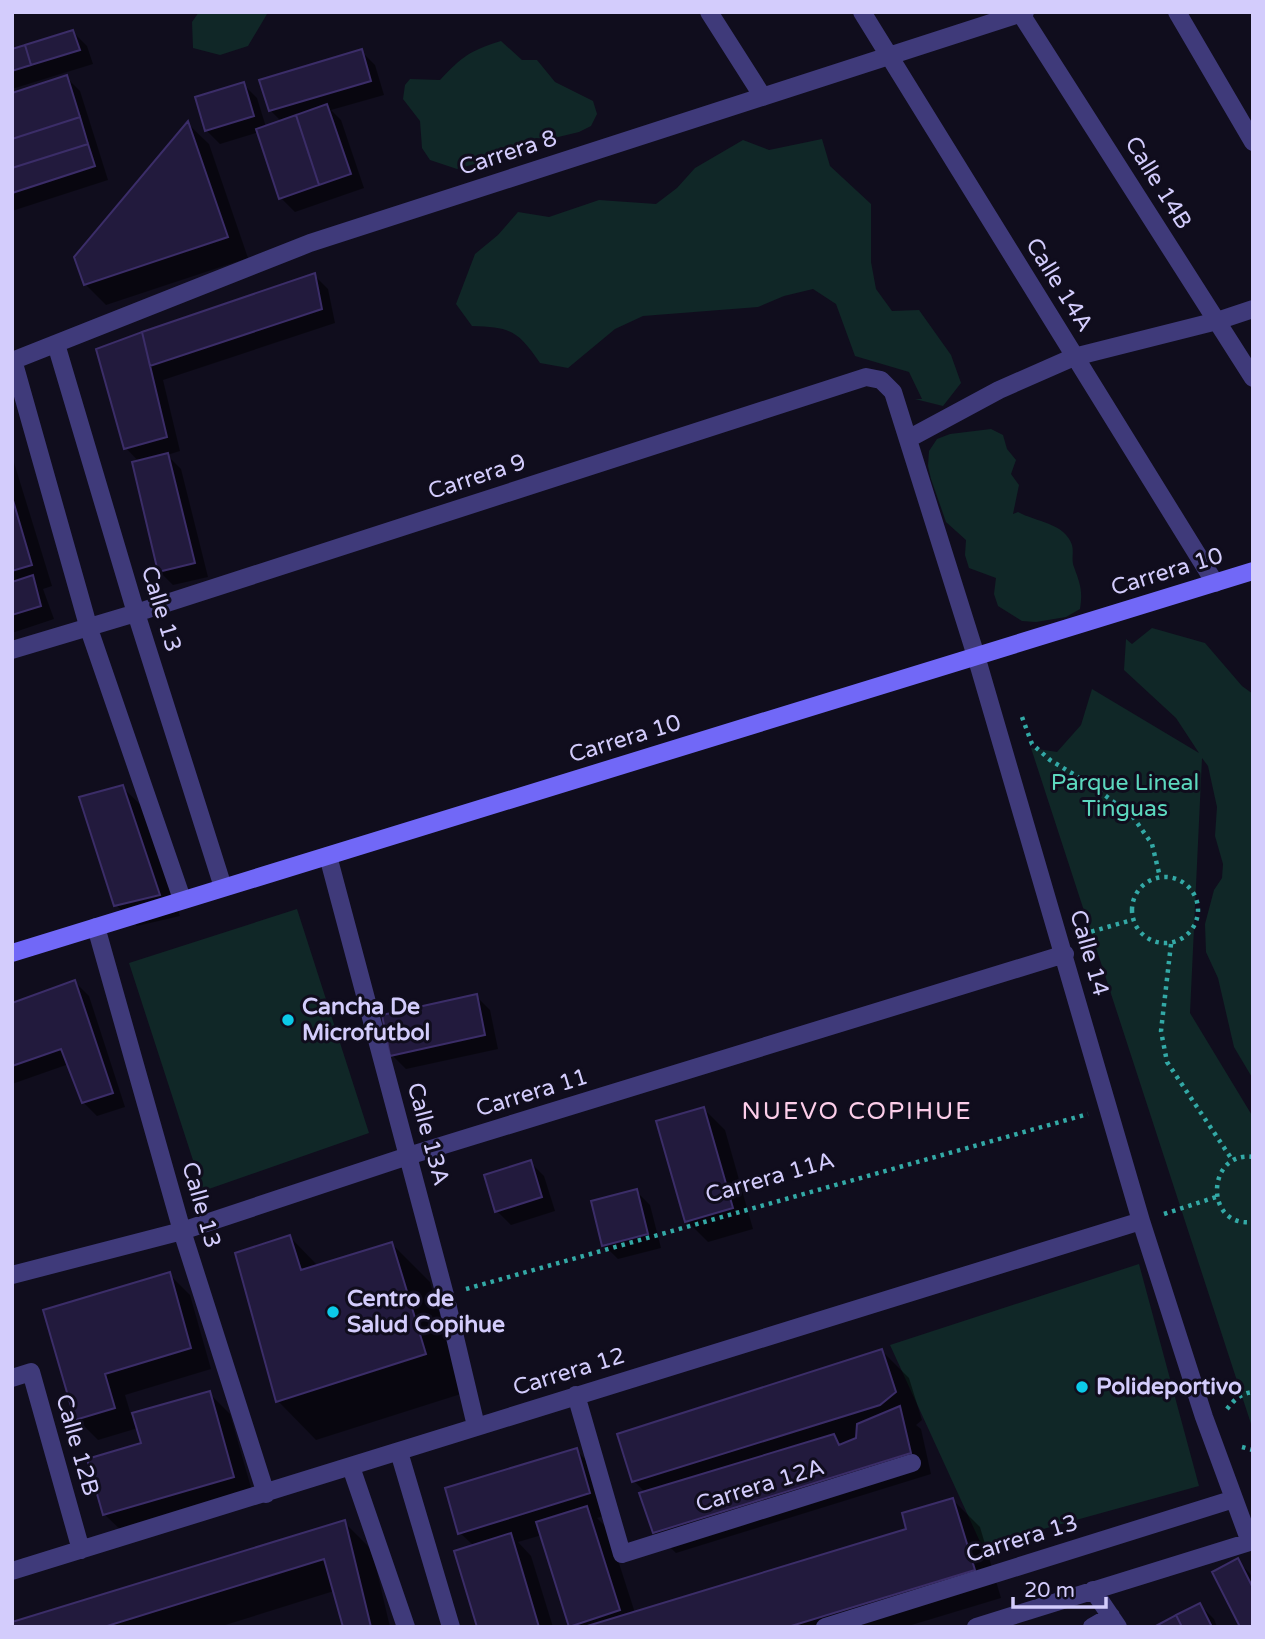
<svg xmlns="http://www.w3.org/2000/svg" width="1265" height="1639" font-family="'Varela Round',sans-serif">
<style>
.green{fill:#102727}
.shadow{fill:#0007}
.building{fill:#221a3d;stroke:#3b2d68;stroke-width:2}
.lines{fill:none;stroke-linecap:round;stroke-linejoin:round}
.path{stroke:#33a9a6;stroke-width:4.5;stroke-dasharray:3.5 5;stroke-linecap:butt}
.street{stroke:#3f3a7a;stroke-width:18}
.secondary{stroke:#7168f7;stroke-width:18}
.poi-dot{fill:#0ccae8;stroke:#100d1d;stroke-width:2.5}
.labels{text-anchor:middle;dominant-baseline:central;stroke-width:6;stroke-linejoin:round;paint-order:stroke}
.street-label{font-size:23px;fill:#d3ccfc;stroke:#100d1d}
.park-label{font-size:23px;fill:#5cd8be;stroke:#100d1d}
.poi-label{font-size:23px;font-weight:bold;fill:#d3ccfc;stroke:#100d1d;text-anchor:start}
.neighbourhood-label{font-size:24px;letter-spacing:2px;fill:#fdceea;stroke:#100d1d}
</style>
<rect width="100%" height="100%" fill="#100d1d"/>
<!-- green -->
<path class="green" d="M199,12H266L267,14L248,46L220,55L193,48L192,22Z
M501,41L522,60H537L555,82L593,101L597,114L591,126L579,132L550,139L536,138L485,161L457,169L430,160L422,148L420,121L403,99L405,85L410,79L440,80C463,56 469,51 501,41Z
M822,139L830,166L871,204V262L876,289L892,311L919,310L951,355L961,383L943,406L915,399H922L909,372L855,356L836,304L813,289L784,296L758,307L643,316L615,329L568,368L540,363C518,331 511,327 472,326L456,304L475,254L498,235L518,212L549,217L599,200L656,204L677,188L695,168L743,140L769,150Z
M991,429L1003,435L1007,449L1016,460L1011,474L1019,485L1013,514L1018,512C1036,522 1065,523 1072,545C1074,552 1071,560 1074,567C1080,584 1083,590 1080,609L1066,617L1036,622L1022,621L998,606L994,594L996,578L969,568L965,555L966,540L946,522L931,479L928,466L929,451L937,439L950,434Z
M1152,628L1205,643L1242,686L1253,694V1079L1234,1047L1218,978L1206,952L1205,924L1214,890L1222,878L1223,864L1215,836L1217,807L1208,766L1202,758L1190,1013L1253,1117V1430L1031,748L1057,752L1081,725L1092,689L1199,753L1176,718L1124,670L1126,639L1132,644Z
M297,909L369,1133L203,1191L129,963Z
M1139,1264L1199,1486L982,1546L890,1345Z"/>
<!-- shadow -->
<path class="shadow" d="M73,32L87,46L93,64L12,89V51Z
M361,51L375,65L384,95L331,110L341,120L364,188L295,212L281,198L259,132L220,144L206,130L243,84L257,98L266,127L282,122L270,110Z
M66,77L80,91L108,180L12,211V95Z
M188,124L209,144L248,258L106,305L85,284Z
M314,275L328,289L335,323L163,380L180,451L167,455L181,469L208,577L173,585L159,571L139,462L126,448L98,350Z
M12,456L52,586L43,589L54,619L12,633Z
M122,787L144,808L180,916L137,926L116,905Z
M75,982L89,996L125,1107L97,1116L83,1102L69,1064L12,1084V1004Z
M476,996L490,1010L498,1049L406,1069L392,1055Z
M704,1109L725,1130L753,1229L708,1242L687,1221Z
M530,1162L544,1176L555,1211L511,1225L497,1211Z
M636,1191L650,1205L661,1248L618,1259L604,1245Z
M290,1237L319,1267L392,1244L430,1282L464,1393L316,1440L278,1401Z
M169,1274L190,1295L211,1369L125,1395L131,1415L209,1393L230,1414L254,1498L126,1535L104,1514L143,1444L138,1428L98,1440L77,1419L45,1311Z
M882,1351L909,1378L922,1420L916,1425L921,1429L931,1474L676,1553L654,1532L646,1493L634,1481Z
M576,1450L597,1471L610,1514L597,1518L608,1529L635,1613L909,1530L953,1500L980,1527L1001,1598L905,1627H572L542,1535L518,1542L531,1556L553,1627H479L474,1546L460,1533Z
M344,1522L372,1550L390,1627H345L334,1591L219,1627H12Z
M1237,1560L1253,1577V1627Z
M1200,1605L1214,1619L1217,1627H1158Z"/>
<!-- building -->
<path class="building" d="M73,30L80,50L31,65L25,45Z
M25,45L31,65L12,71V49Z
M362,49L371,81L269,111L259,80Z
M67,75L80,117L12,139V93Z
M244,82L254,116L205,131L195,97Z
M327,104L351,174L319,185L296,115Z
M296,115L319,185L279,199L256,129Z
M80,117L88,144L12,168V139Z
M188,121L228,237L84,285L74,257Z
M88,144L95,166L12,193V168Z
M315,273L322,309L150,366L142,332Z
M142,332L167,437L124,449L96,349Z
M168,453L195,563L158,572L132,462Z
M12,497L32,565L12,571Z
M33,575L41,606L12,615V582Z
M123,785L160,895L114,906L79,797Z
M75,980L113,1093L82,1103L61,1049L12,1066V1003Z
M477,994L485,1035L390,1056L382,1015Z
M704,1107L733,1208L685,1222L656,1121Z
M531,1160L542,1197L495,1212L484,1175Z
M637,1189L648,1234L602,1246L591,1201Z
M290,1235L301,1270L392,1242L426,1354L276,1402L235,1253Z
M170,1272L191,1348L105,1374L115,1408L75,1420L43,1310Z
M882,1349L896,1392L880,1405L632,1482L617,1434Z
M210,1391L234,1477L103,1515L87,1459L141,1443L132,1413Z
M900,1406L911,1453L653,1533L639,1493L834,1434L839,1445L856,1438L857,1424Z
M577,1448L590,1493L458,1534L445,1488Z
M953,1498L975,1570L788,1627H584L906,1529L902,1513Z
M587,1506L620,1610L569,1627L536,1522Z
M345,1520L371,1627H343L324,1559L104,1627H12V1622Z
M511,1533L539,1627H477L454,1551Z
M1238,1558L1253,1588V1627H1240L1212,1572Z
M1200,1603L1212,1627H1182L1176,1615Z
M1176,1615L1182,1627H1154Z"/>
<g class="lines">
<!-- path -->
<path class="path" d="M1022,717L1032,744L1050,760L1093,786L1133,817L1152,844L1160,877
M1132 910a33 33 0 1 1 66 0a33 33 0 1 1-66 0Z
M1083,934L1132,920
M1171,944L1161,1031L1167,1062L1233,1161
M1253,1157C1207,1150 1203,1228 1253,1222
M1164,1214L1216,1197
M466,1289L1088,1114
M1227,1409C1234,1400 1241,1393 1253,1392
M1242,1447L1253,1450"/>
<!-- street -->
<path class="street" d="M709,12L763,97
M862,12L1215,583
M1177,12L1253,142
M1021,14L1253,378
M56,344L136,613L223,887
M13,360L89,629L182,899
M12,361L310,243L1025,12
M908,439L999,390L1074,357L1217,321L1253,309
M12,650L136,613L866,377L881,380L893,392L976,656L1141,1221L1204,1417L1250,1542
M328,856L445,1295L476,1426
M96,927L182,1231L266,1494
M12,1275L182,1231L408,1156L1065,954
M12,1378L31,1372L81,1550
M576,1395L622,1554L912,1463
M399,1452L451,1627
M351,1467L406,1627
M12,1571L1141,1221
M1093,1590L1118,1627
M825,1627L1234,1499
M976,1627L1253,1541
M1092,1627L1111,1616"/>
<!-- secondary -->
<path class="secondary" d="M12,953L1253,571"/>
</g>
<!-- markers -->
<g class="poi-dot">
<circle cx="288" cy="1020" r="7"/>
<circle cx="333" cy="1312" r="7"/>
<circle cx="1082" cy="1387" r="7"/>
</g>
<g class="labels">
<!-- street labels -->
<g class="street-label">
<text transform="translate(508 153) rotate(-18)">Carrera 8</text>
<text transform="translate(1158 183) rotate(58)">Calle 14B</text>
<text transform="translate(1059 285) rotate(58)">Calle 14A</text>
<text transform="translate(477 477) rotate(-18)">Carrera 9</text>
<text transform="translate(1167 572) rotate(-17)">Carrera 10</text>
<text transform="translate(161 609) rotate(73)">Calle 13</text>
<text transform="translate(625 739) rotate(-17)">Carrera 10</text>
<text transform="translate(1089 953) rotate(74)">Calle 14</text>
<text transform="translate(532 1093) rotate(-17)">Carrera 11</text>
<text transform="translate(428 1134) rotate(75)">Calle 13A</text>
<text transform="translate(770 1178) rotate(-16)">Carrera 11A</text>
<text transform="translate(201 1205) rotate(74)">Calle 13</text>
<text transform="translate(569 1372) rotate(-17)">Carrera 12</text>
<text transform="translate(77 1445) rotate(74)">Calle 12B</text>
<text transform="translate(760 1486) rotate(-17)">Carrera 12A</text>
<text transform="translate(1022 1539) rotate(-17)">Carrera 13</text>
</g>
<!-- park labels -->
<g class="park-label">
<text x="1125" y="783">Parque Lineal<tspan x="1125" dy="26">Tinguas</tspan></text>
</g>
<!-- poi labels -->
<g class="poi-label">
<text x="302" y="1007">Cancha De<tspan x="302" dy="26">Microfutbol</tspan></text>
<text x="347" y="1299">Centro de<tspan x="347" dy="26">Salud Copihue</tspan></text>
<text x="1096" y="1387">Polideportivo</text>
</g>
<!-- neighbourhood labels -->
<g class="neighbourhood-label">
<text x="857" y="1111">NUEVO COPIHUE</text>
</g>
</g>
<!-- border -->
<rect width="1265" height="1639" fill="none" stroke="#d3ccfc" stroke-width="28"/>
<!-- scale -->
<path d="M1013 1597v10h93v-10" fill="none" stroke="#d3ccfc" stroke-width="3.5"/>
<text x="1024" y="1597" font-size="21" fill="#d3ccfc" stroke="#100d1d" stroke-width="5" paint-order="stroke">20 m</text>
</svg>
